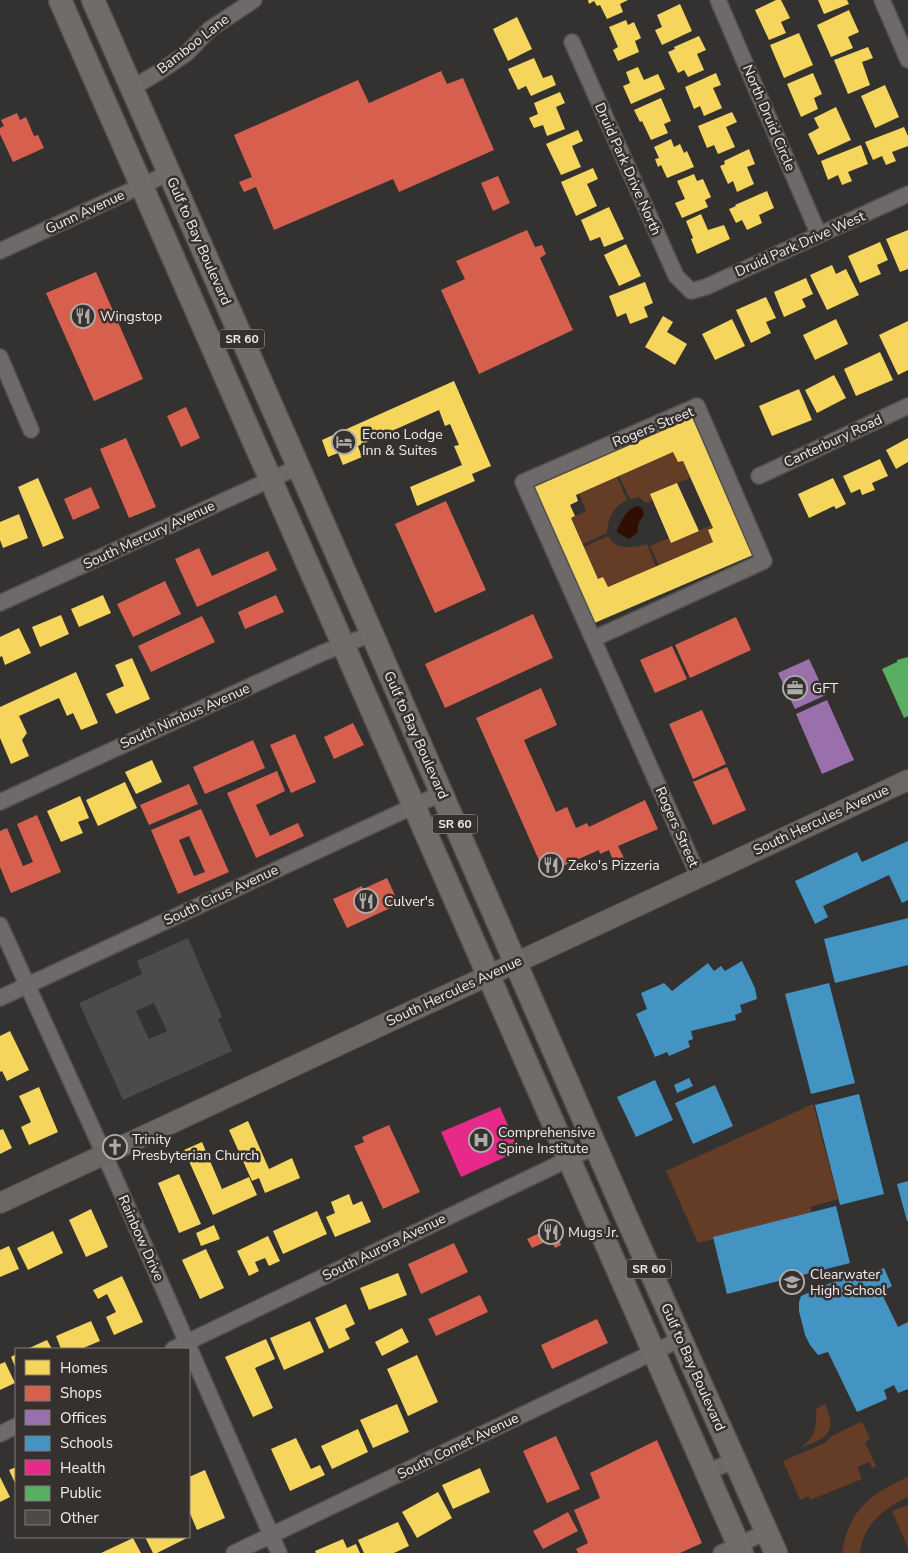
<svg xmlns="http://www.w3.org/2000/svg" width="908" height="1553" font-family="'Nunito Sans',sans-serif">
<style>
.green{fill:#653c26}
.water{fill:#2f0f04}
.homes{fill:#f6d55c;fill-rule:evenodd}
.shops{fill:#d6604d;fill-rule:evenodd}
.offices{fill:#9970ab}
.schools{fill:#4393c3}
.health{fill:#e7298a}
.public{fill:#5aae61}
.building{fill:#4d4b49;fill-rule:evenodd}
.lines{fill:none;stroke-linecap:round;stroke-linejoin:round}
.street-casing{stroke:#52514f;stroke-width:18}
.secondary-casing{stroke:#52514f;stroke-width:22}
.primary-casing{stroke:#52514f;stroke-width:25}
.street{stroke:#6d6a69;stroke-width:15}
.secondary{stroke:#6b6764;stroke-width:20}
.primary{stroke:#726c68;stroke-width:22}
.labels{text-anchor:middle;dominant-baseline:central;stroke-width:5;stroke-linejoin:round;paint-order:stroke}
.shield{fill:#36312e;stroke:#b8b5b2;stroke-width:1}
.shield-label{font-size:12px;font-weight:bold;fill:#f0edeb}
.street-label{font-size:14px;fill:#f0edeb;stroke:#36312e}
.poi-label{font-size:14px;fill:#f0edeb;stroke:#36312e;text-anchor:start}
</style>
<rect width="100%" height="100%" fill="#343230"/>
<!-- green -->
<path class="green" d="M673,452L678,462L683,461L690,478L651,494L653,500L646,503L639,497L630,499L619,476Z
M617,477L627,500C614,506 607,519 607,533L583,544L571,518L586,511L579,494Z
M711,525L713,528L708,530L713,542L659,565L650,546L669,538L672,543Z
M608,536C616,551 633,548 647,544L656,567L608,587L603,577L598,579L584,547Z
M813,1104L838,1199L810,1207L812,1213L698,1243L666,1171Z
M825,1404C839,1434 825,1438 800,1448C815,1438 817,1426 816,1409Z
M860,1422L861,1424L863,1423L870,1439L865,1442L876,1466L872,1468L869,1462L857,1467L862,1479L810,1500L809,1496L800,1500L783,1461L825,1443L832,1436Z
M908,1477V1497C884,1508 863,1525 860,1553H842C848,1511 871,1493 908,1477Z
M908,1505V1548L892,1511Z"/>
<!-- water -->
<path class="water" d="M637,506L642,508L644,515L639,522L637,533L629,539L618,533L617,530C622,520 625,511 637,506Z"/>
<!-- homes -->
<path class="homes" d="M588,0H628L620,4L623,12L607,19L600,5L597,6L594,1L589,4Z
M776,0H781L790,18L781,22L786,33L769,40L755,10Z
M818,0H847L849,4L824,14Z
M680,4L692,31L662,45L655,30L662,27L657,15Z
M849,10L859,32L848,37L853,48L831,57L817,25Z
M517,17L532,49L508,61L493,29Z
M626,20L628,25L634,22L641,38L635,41L639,52L618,61L613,50L618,47L609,27Z
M799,33L813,65L784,78L770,45Z
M699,36L706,50L697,54L704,70L688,77L684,70L678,73L668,52L675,49L674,47Z
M868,47L873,58L862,62L870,85L848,94L834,60Z
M534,58L543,78L552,75L556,85L531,96L526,86L518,90L508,69Z
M638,67L644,80L658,74L665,89L631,104L623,86L630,83L626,72Z
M716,73L721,85L713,88L722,108L704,116L700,106L694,109L685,87Z
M813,73L822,94L814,98L818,109L801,117L787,84Z
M885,85L899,117L875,128L861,96Z
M560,92L565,103L556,107L565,129L547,136L543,125L534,128L529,118L538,114L534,103Z
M661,98L671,121L664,124L668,133L651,140L642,121L640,122L634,110Z
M836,107L851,140L818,155L808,134L819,128L814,118Z
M732,112L737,122L726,127L735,147L718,154L714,145L707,148L698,126Z
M904,127L908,136V146L892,152L896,161L886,165L882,156L873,160L865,142Z
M578,130L583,141L572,146L581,167L561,175L546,144Z
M671,139L674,147L680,144L684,153L687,151L694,167L667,178L661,165L658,167L655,159L659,158L654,147Z
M861,145L868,164L848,172L852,181L842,185L838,175L828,180L821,161Z
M749,149L755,164L747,167L754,184L737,192L733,181L728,184L720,166L725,164L724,161Z
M593,168L598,179L587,184L597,206L576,216L561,182Z
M694,174L697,181L703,179L711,197L705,200L708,207L682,218L675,203L685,199L677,181Z
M767,191L774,208L759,215L762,223L747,230L742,220L736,223L729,209L736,206L735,205Z
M609,207L624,239L604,247L600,237L590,241L581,220Z
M701,214L708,230L724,225L730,239L697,254L691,239L693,238L686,221Z
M908,230V269L900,272L886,239Z
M880,242L888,260L877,265L881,274L860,283L848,256Z
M626,244L641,276L619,286L604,255Z
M832,265L836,274L846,269L859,295L827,310L810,275Z
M806,278L813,294L802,299L806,307L784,317L774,292Z
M645,282L653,303L644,307L648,317L630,324L626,313L617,317L609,296Z
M766,297L776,318L766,322L771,333L751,343L736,310Z
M663,316L673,322L667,332L687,344L675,365L645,347Z
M732,319L745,346L715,360L702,334Z
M836,319L848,344L815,360L803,335Z
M908,321V370L898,375L879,335Z
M880,352L893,380L856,396L844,369Z
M834,375L846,398L817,413L805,390Z
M454,381L491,466L472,474L475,481L417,506L410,487L462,465L454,446L459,445L450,424L445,426L439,410L358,446L362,457L343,465L338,453L328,457L322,440Z
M799,389L812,420L772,436L759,406Z
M692,417L753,555L592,624L532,488ZM673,452L678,462L683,461L713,528L708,530L713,542L608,587L603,577L598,579L571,518L575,516L570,505L578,501L576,495Z
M908,438V462L896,469L886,450Z
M880,459L888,476L872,483L875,490L862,495L860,489L851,493L843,476Z
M38,478L64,538L43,547L18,487Z
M833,478L846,504L836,509L834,506L809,518L798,494Z
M677,483L699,531L671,543L650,494Z
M19,514L28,538L3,548L0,540V522Z
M103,595L111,613L79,627L71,609Z
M61,615L69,634L40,647L32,627Z
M19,628L31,653L5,665L2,656L0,657V637Z
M132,658L150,699L116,714L106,694L124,686L115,665Z
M76,672L98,723L81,730L73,713L67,716L59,698L19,716L27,733L22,740L29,756L11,764L0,738V707Z
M152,760L162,782L136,794L125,772Z
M125,782L137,808L98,826L86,800Z
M80,796L89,818L78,822L83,833L61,842L47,811Z
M10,1031L29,1070L7,1081L2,1071L0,1072V1036Z
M39,1087L58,1132L29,1145L21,1127L31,1122L19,1096Z
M248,1121L269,1169L292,1158L300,1178L265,1193L259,1178L252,1181L229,1130Z
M3,1129L12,1148L0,1154V1130Z
M202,1142L222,1189L249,1177L257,1195L213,1215L184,1150Z
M179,1174L201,1224L179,1233L158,1183Z
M349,1194L353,1205L362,1201L371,1222L335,1237L326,1217L335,1213L331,1202Z
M91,1209L108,1247L86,1257L69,1220Z
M317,1211L327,1234L283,1254L273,1231Z
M214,1225L220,1239L201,1246L196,1233Z
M53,1231L63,1253L28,1270L17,1248Z
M268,1236L280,1261L269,1266L265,1258L255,1262L259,1271L249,1276L237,1251Z
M9,1246L19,1269L0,1277V1250Z
M206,1249L224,1288L200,1299L182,1260Z
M398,1273L407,1295L369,1310L360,1288Z
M122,1276L143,1322L114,1335L106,1317L116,1312L107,1294L98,1299L93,1290Z
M346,1304L355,1324L345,1329L350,1339L329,1349L315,1318Z
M91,1321L100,1341L81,1349H61L56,1336Z
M310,1321L324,1352L284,1370L270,1338Z
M402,1328L409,1342L382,1356L375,1342Z
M266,1339L275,1359L255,1368L273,1408L253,1417L225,1357Z
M47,1340L52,1349H27Z
M16,1354V1369L11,1357Z
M417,1355L438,1402L408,1416L387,1369Z
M5,1362L15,1383L0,1390V1364Z
M397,1404L409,1432L373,1448L360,1420Z
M358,1429L368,1452L332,1469L321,1446Z
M296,1438L311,1469L320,1465L325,1475L290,1491L271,1449Z
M16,1467V1485L9,1470Z
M480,1468L490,1492L453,1509L442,1485Z
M205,1470L225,1518L197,1530L189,1511V1477Z
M0,1477L10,1497L0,1502Z
M438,1492L452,1518L417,1538L402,1512Z
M398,1522L409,1546L394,1553H364L358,1540Z
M145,1537H189L157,1553H153Z
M133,1538L141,1553H101Z
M343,1539L347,1548L356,1544L360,1553H316L315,1551Z"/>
<!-- shops -->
<path class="shops" d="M441,71L447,84L463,78L494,150L399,192L393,179L274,230L256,187L244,192L239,182L252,177L234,135L358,80L369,103Z
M17,113L20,120L26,117L34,136L38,135L44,148L13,162L0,134V128L4,126L1,120Z
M498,176L510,203L493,211L481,183Z
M527,230L535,247L542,245L546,254L540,258L573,330L479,374L441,290L465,279L456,261Z
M96,272L143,379L94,401L46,293Z
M186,407L200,438L181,447L167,416Z
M126,438L156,507L129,518L100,449Z
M91,487L100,508L73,520L64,499Z
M446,501L486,590L435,613L395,524Z
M199,548L212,576L268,551L277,570L197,607L175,559Z
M165,581L181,614L133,637L117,604Z
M276,595L284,612L245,629L238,612Z
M533,614L553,658L445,708L425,664Z
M202,616L215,642L151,672L138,646Z
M736,617L751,650L690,678L675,645Z
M672,646L687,679L655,693L640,660Z
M541,688L557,725L524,740L556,812L567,807L576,828L587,823L589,827L645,800L658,829L618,846L624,858L614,863L609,850L600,854L599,850L545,874L476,718Z
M702,710L726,764L693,779L669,724Z
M353,723L364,745L334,759L324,737Z
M295,734L316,782L291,793L270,745Z
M253,740L265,768L205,794L193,767Z
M727,767L746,810L713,825L693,782Z
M277,771L285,791L256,805L270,836L298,823L304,836L256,858L227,793Z
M189,784L198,804L149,825L140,805Z
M201,809L229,872L178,894L151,830ZM189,836L205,872L194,876L179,840Z
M37,815L61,872L11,893L0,867V831L7,828L23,866L33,862L17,824Z
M387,878L399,904L347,928L333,899L362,886L363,889Z
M389,1125L420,1192L383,1209L354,1146L364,1142L362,1137Z
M549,1219L553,1227L557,1225L562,1235L558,1237L561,1245L555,1248L551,1239L532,1248L527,1239L546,1230L543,1222Z
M454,1243L468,1272L421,1294L408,1264Z
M480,1295L488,1312L436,1336L428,1319Z
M597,1319L608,1343L552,1369L541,1345Z
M556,1436L580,1489L547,1503L523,1451Z
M657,1440L702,1543L680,1553H578L576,1549L588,1543L574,1510L600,1498L590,1473Z
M568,1512L578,1531L543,1549L533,1531Z"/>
<!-- offices -->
<path class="offices" d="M809,659L826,695L795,709L778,673Z
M827,700L854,760L822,774L796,714Z"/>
<!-- schools -->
<path class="schools" d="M908,841V900L902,903L889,875L823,906L828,917L815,924L795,881L857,852L862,862Z
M908,918V965L835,983L824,939Z
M742,961L755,988L757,999L740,1005L742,1012L735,1015L736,1020L691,1031L693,1039L688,1041L690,1047L669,1056L667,1052L655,1057L636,1014L647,1009L641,993L664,983L672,991L708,963L714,971L721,966L725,971Z
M829,983L855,1083L811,1094L785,994Z
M689,1078L693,1086L677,1093L674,1085Z
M655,1080L673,1120L636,1137L617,1097Z
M715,1085L733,1126L693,1144L675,1103Z
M859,1094L884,1194L840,1205L815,1105Z
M908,1181V1221H907L897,1184Z
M836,1206L850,1263L727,1294L713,1237Z
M884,1268L892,1286L881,1292L898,1327L908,1322V1389L898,1393L894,1385L884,1390L887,1399L857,1412L828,1352L818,1355L810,1345L805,1335L799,1311V1302L801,1296L858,1271L862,1277Z"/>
<!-- health -->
<path class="health" d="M500,1107L519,1151L461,1177L441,1132Z"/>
<!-- public -->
<path class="public" d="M908,657V716L904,718L882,669L897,662V660Z"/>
<!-- building -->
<path class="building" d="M188,938L222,1017L218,1019L232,1051L123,1100L79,1003L142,974L137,961ZM154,1003L167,1031L149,1039L136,1011Z"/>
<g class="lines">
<defs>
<path id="street" d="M718,0L819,235
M882,0L908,60
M572,42L676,276L691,291L706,287L908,194
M132,88L159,72L187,53L210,29L254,0
M0,251L169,173
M0,357L31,430
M759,476L908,406
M0,603L298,467
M593,639L764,561L697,406L523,482L699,877
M0,802L322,653L372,634
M0,925L114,1176L279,1553
M0,998L442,793
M173,1349L596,1146
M0,1434L16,1426
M706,1472L734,1461
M234,1553L681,1339
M721,1553L766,1532"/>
<path id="secondary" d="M0,1203L908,780"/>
<path id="primary" d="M60,0L742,1553
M93,0L372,634L629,1223L776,1553"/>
</defs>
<!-- street casing -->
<use href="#street" class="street-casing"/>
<!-- secondary casing -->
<use href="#secondary" class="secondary-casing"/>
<!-- primary casing -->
<use href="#primary" class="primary-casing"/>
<!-- street -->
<use href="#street" class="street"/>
<!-- secondary -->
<use href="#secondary" class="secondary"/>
<!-- primary -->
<use href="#primary" class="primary"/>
</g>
<!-- icons -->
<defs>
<symbol id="restaurant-ring" viewBox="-11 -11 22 22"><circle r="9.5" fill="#36312e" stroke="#aeacaa" stroke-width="1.5"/><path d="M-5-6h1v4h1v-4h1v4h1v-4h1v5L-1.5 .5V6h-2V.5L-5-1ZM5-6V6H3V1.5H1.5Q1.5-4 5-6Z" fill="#aeacaa"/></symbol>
<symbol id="hotel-ring" viewBox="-11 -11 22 22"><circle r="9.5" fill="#36312e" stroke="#aeacaa" stroke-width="1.5"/><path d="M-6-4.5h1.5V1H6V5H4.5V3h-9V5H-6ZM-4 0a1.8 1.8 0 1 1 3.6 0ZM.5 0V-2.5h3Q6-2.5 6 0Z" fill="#aeacaa"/></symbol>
<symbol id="office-ring" viewBox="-11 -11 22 22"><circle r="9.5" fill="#36312e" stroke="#aeacaa" stroke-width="1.5"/><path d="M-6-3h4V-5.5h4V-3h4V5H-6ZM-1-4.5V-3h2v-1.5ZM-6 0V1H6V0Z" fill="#aeacaa"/></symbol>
<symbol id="hospital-ring" viewBox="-11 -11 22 22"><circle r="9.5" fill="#36312e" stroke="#aeacaa" stroke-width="1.5"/><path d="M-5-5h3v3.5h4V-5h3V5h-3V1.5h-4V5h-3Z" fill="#aeacaa"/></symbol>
<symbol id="church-ring" viewBox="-11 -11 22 22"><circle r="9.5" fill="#36312e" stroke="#aeacaa" stroke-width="1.5"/><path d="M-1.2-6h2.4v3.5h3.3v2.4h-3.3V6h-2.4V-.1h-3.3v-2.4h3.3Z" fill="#aeacaa"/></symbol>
<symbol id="school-ring" viewBox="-11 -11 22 22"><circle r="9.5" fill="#36312e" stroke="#aeacaa" stroke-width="1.5"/><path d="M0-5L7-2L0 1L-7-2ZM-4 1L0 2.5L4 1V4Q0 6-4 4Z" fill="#aeacaa"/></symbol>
</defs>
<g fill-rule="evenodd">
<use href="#restaurant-ring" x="69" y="302" width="28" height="28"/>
<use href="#hotel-ring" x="330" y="428" width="28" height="28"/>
<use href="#office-ring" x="781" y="674" width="28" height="28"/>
<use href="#restaurant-ring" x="537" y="851" width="28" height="28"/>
<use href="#restaurant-ring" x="352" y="887" width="28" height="28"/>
<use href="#hospital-ring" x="467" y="1126" width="28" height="28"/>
<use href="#church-ring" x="101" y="1133" width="28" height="28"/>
<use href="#restaurant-ring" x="537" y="1218" width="28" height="28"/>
<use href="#school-ring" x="778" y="1268" width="28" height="28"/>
</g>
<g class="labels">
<!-- shield labels -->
<g class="shield">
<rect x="219.5" y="329.5" width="45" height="19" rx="4"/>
<rect x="432.5" y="814.5" width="45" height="19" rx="4"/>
<rect x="626.5" y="1259.5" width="45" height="19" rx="4"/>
</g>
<g class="shield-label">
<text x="242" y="339">SR 60</text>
<text x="455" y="824">SR 60</text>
<text x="649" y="1269">SR 60</text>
</g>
<!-- street labels -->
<g class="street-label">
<text transform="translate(193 44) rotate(-38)">Bamboo Lane</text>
<text transform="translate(769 118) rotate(67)">North Druid Circle</text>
<text transform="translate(628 169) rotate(66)">Druid Park Drive North</text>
<text transform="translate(85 212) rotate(-25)">Gunn Avenue</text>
<text transform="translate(199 241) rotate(66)">Gulf to Bay Boulevard</text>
<text transform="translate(800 244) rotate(-24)">Druid Park Drive West</text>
<text transform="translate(653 427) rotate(-22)">Rogers Street</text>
<text transform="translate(833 441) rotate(-25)">Canterbury Road</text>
<text transform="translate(149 535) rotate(-25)">South Mercury Avenue</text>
<text transform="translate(185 716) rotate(-24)">South Nimbus Avenue</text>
<text transform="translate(416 735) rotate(66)">Gulf to Bay Boulevard</text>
<text transform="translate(821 820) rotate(-25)">South Hercules Avenue</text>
<text transform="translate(677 827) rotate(66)">Rogers Street</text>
<text transform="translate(221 895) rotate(-25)">South Cirus Avenue</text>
<text transform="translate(454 991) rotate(-25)">South Hercules Avenue</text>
<text transform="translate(141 1238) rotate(66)">Rainbow Drive</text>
<text transform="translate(384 1247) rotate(-26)">South Aurora Avenue</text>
<text transform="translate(693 1367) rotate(66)">Gulf to Bay Boulevard</text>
<text transform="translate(458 1446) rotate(-26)">South Comet Avenue</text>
</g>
<!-- poi labels -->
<g class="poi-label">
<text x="100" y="316">Wingstop</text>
<text x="362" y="434">Econo Lodge<tspan x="362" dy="16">Inn &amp; Suites</tspan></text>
<text x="812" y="688">GFT</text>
<text x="568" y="865">Zeko's Pizzeria</text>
<text x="384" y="901">Culver's</text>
<text x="498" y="1132">Comprehensive<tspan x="498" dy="16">Spine Institute</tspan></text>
<text x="132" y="1139">Trinity<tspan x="132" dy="16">Presbyterian Church</tspan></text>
<text x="568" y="1232">Mugs Jr.</text>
<text x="810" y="1274">Clearwater<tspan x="810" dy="16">High School</tspan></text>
</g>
</g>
<!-- legend -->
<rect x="15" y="1348" width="175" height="190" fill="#36312e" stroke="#807c7a"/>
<rect x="25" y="1360" width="25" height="15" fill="#f6d55c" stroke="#807c7a"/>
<text x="60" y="1373" font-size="15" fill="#f0edeb">Homes</text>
<rect x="25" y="1386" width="25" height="15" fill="#d6604d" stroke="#807c7a"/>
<text x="60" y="1398" font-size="15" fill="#f0edeb">Shops</text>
<rect x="25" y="1410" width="25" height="15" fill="#9970ab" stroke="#807c7a"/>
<text x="60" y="1423" font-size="15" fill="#f0edeb">Offices</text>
<rect x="25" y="1436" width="25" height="15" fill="#4393c3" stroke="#807c7a"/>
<text x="60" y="1448" font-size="15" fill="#f0edeb">Schools</text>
<rect x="25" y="1460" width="25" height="15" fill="#e7298a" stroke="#807c7a"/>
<text x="60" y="1473" font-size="15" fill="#f0edeb">Health</text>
<rect x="25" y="1486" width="25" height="15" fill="#5aae61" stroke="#807c7a"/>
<text x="60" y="1498" font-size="15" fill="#f0edeb">Public</text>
<rect x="25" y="1510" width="25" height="15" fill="#4d4b49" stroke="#807c7a"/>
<text x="60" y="1523" font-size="15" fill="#f0edeb">Other</text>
</svg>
